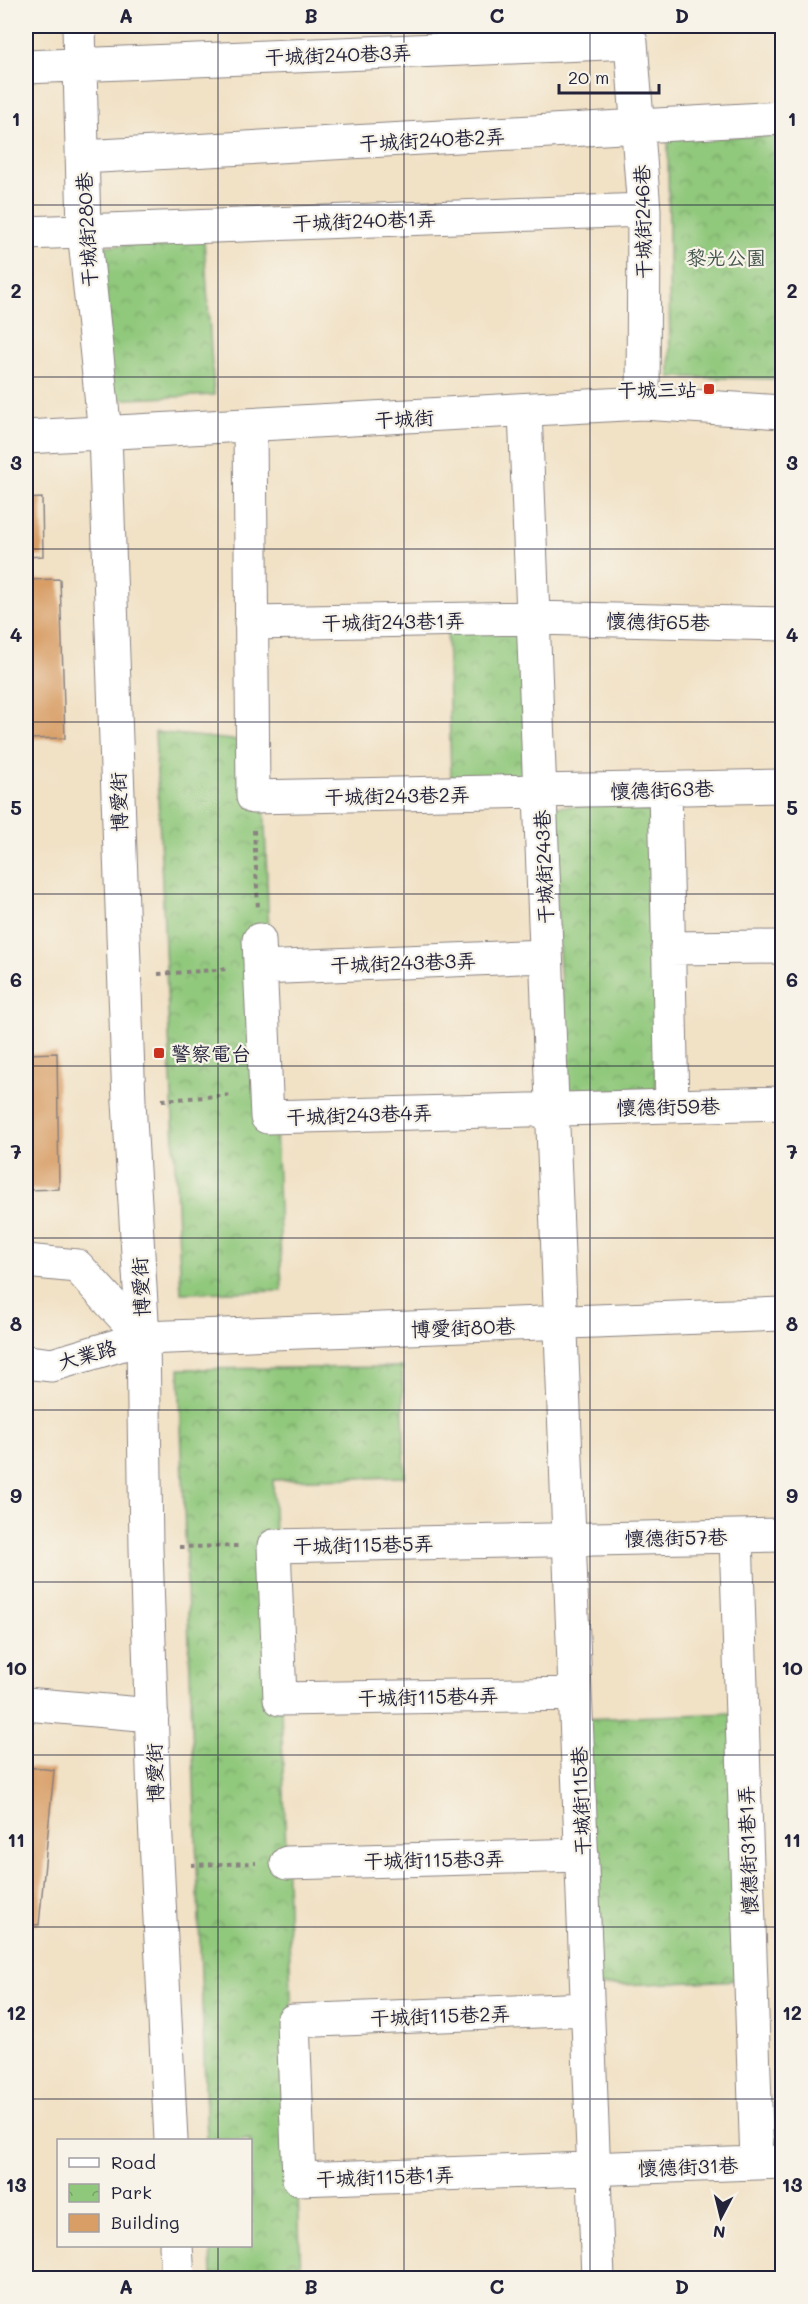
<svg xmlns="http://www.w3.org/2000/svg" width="808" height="2304" font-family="Mali,'LXGW WenKai TC',sans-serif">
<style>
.park{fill:url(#park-crowns);stroke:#59755b;stroke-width:1.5}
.building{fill:#d89e66}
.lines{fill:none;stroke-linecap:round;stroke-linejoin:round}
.minor-casing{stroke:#8a8280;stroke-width:35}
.path{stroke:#8a8280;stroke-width:4;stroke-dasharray:4.5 4.5;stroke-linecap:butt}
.minor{stroke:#fff;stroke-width:33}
.grid{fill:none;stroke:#22223b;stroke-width:1.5;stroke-opacity:0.55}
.poi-dot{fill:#c8321e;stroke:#f7f3e8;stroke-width:2}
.labels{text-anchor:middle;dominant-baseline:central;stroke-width:4.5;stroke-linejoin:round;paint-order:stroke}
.street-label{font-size:20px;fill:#22223b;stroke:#f7f3e8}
.park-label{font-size:20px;fill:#43544e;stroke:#f7f3e8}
.poi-label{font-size:20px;fill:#22223b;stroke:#f7f3e8;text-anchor:end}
.neatline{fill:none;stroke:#22223b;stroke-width:2}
.grid-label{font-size:20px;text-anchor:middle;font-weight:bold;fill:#22223b}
</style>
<defs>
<pattern id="park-crowns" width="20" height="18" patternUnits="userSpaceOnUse" patternTransform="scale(1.5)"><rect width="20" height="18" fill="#90c87b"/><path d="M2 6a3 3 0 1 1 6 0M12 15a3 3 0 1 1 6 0" fill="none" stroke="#75a266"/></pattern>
</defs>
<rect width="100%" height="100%" fill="#f7f3e8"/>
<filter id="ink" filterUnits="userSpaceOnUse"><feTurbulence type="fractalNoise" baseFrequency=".0167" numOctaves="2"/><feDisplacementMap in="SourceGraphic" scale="12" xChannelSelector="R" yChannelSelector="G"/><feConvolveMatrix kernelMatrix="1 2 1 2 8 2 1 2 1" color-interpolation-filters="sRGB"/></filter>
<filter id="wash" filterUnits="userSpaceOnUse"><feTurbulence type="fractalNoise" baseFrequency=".008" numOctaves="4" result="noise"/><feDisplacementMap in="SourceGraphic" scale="24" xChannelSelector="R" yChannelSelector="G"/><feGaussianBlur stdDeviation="1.35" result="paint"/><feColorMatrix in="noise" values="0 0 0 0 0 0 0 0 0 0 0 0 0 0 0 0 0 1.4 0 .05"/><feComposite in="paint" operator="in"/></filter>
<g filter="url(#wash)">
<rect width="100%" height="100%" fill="#f1e1c5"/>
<!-- park -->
<path class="park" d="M782,136V379L670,377L668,138Z
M204,240L214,395L109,400L94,247Z
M527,626L531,778L451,780L447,628Z
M155,732L262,743L282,1291L181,1293Z
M654,802L656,1091L567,1092L551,807Z
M402,1367L405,1477L273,1480L301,2278H212L211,2246H250V2140H207L179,1369Z
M732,1713L743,1980L595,1986L584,1719Z"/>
<g id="blocks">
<!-- building -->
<path class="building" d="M42,498L43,556L26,557V499Z
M60,579L65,738L26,739V580Z
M57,1053L59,1189L26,1190V1054Z
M26,1767L54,1770L39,1925L26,1924Z"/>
</g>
</g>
<g filter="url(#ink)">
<use href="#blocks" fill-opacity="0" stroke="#8a8280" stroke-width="1.5"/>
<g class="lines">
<defs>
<path id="minor" d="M79,26L84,230L105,434L129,1102L143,1338L146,1548L154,1799L171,2140
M26,67L631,42L644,210L643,403
M82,157L782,118
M26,233L644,210
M525,411L598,2278
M250,426L253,797L782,786
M26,437L643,403L782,412
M251,623L534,618L782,624
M665,789L672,1105
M259,940L267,1117L782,1103
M668,948L782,947
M260,968L545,956
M26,1261L77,1266L143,1338
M26,1362L52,1365L143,1338L782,1314
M736,1537L757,2163
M575,1694L280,1699L274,1546L782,1535
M26,1704L152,1715
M287,1863L582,1855
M588,2009L293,2021L299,2179L782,2162
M176,2246L178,2278"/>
</defs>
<!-- minor casing -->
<use href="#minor" class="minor-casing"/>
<!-- path -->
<path class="path" d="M254,830L258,909
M158,974L229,969
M162,1100L233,1095
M179,1547L240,1546
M191,1865L256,1863"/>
<!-- minor -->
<use href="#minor" class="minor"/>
</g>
</g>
<!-- grid -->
<path class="grid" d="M218,26V2140M404,26V2278M590,26V2278M26,205H782M26,377H782M26,549H782M26,722H782M26,894H782M26,1066H782M26,1238H782M26,1410H782M26,1582H782M26,1755H782M26,1927H782M26,2099H782M218,2246V2278"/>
<!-- markers -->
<g class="poi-dot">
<rect x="703" y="383" width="12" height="12" rx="3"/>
<rect x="153" y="1047" width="12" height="12" rx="3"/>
</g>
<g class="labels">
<!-- street labels -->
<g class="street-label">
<text transform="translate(338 54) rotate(-2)">干城街240巷3弄</text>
<text transform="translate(432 139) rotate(-3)">干城街240巷2弄</text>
<text transform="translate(364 220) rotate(-2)">干城街240巷1弄</text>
<text transform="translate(642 222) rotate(-91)">干城街246巷</text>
<text transform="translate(86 230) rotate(-93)">干城街280巷</text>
<text transform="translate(404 418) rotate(-3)">干城街</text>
<text transform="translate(393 621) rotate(-1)">干城街243巷1弄</text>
<text transform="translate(658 621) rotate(1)">懷德街65巷</text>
<text transform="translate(662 789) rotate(-2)">懷德街63巷</text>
<text transform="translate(397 795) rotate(-1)">干城街243巷2弄</text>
<text transform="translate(118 802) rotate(-92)">博愛街</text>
<text transform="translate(543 867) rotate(-92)">干城街243巷</text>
<text transform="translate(403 962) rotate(-2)">干城街243巷3弄</text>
<text transform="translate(668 1106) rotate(-1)">懷德街59巷</text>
<text transform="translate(359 1114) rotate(-2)">干城街243巷4弄</text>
<text transform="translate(140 1287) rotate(-93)">博愛街</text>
<text transform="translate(463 1327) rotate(-2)">博愛街80巷</text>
<text transform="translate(87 1354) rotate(-16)">大業路</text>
<text transform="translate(676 1537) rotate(-1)">懷德街57巷</text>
<text transform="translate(363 1544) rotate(-1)">干城街115巷5弄</text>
<text transform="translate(428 1696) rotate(-1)">干城街115巷4弄</text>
<text transform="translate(154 1773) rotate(-92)">博愛街</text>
<text transform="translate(580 1801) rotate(-92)">干城街115巷</text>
<text transform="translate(747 1850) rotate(-92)">懷德街31巷1弄</text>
<text transform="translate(434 1859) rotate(-1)">干城街115巷3弄</text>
<text transform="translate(440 2015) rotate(-2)">干城街115巷2弄</text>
<text transform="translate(688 2166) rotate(-2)">懷德街31巷</text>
<text transform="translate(385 2176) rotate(-2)">干城街115巷1弄</text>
</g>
<!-- park labels -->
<g class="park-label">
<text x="726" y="257">黎光公園</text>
</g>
<!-- poi labels -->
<g class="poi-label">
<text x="697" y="389">干城三站</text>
<text x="171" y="1053" text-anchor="start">警察電台</text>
</g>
</g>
<!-- margin -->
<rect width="808" height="2304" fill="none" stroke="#f7f3e8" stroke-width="66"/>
<!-- legend -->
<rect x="57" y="2139" width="195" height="108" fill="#f7f3e8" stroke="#a29fa3" stroke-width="1.5"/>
<rect x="69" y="2158" width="30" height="9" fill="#ffffff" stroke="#a29fa3" stroke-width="1.5"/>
<text x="111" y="2169" font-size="18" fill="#22223b">Road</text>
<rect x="69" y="2184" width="30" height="18" fill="url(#park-crowns)" stroke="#a29fa3" stroke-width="1.5"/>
<text x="111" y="2199" font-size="18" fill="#22223b">Park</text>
<rect x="69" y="2214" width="30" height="18" fill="#d89e66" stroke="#a29fa3" stroke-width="1.5"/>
<text x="111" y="2229" font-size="18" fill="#22223b">Building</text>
<!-- north arrow -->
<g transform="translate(721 2217) rotate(187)" stroke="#f7f3e8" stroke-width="4.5" paint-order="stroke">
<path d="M0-4.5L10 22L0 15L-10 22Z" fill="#22223b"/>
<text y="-9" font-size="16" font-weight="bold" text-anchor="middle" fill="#22223b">N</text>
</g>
<!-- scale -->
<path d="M559 84v9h100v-9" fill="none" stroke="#22223b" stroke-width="3"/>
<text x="568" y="84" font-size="18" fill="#22223b" stroke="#f7f3e8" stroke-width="4.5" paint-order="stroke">20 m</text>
<rect x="33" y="33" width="742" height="2238" class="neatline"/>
<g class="grid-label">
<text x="126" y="23">A</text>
<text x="311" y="23">B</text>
<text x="497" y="23">C</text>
<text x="682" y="23">D</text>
<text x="16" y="126">1</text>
<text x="792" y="126">1</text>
<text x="16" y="298">2</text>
<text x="792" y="298">2</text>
<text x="16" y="470">3</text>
<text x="792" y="470">3</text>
<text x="16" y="642">4</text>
<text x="792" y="642">4</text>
<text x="16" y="815">5</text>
<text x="792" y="815">5</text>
<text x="16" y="987">6</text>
<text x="792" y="987">6</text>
<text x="16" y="1159">7</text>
<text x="792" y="1159">7</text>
<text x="16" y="1331">8</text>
<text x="792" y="1331">8</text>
<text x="16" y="1503">9</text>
<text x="792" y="1503">9</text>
<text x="16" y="1675">10</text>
<text x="792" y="1675">10</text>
<text x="16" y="1847">11</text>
<text x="792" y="1847">11</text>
<text x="16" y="2020">12</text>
<text x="792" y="2020">12</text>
<text x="16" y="2192">13</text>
<text x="792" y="2192">13</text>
<text x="126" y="2294">A</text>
<text x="311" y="2294">B</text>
<text x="497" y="2294">C</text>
<text x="682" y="2294">D</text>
</g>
</svg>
